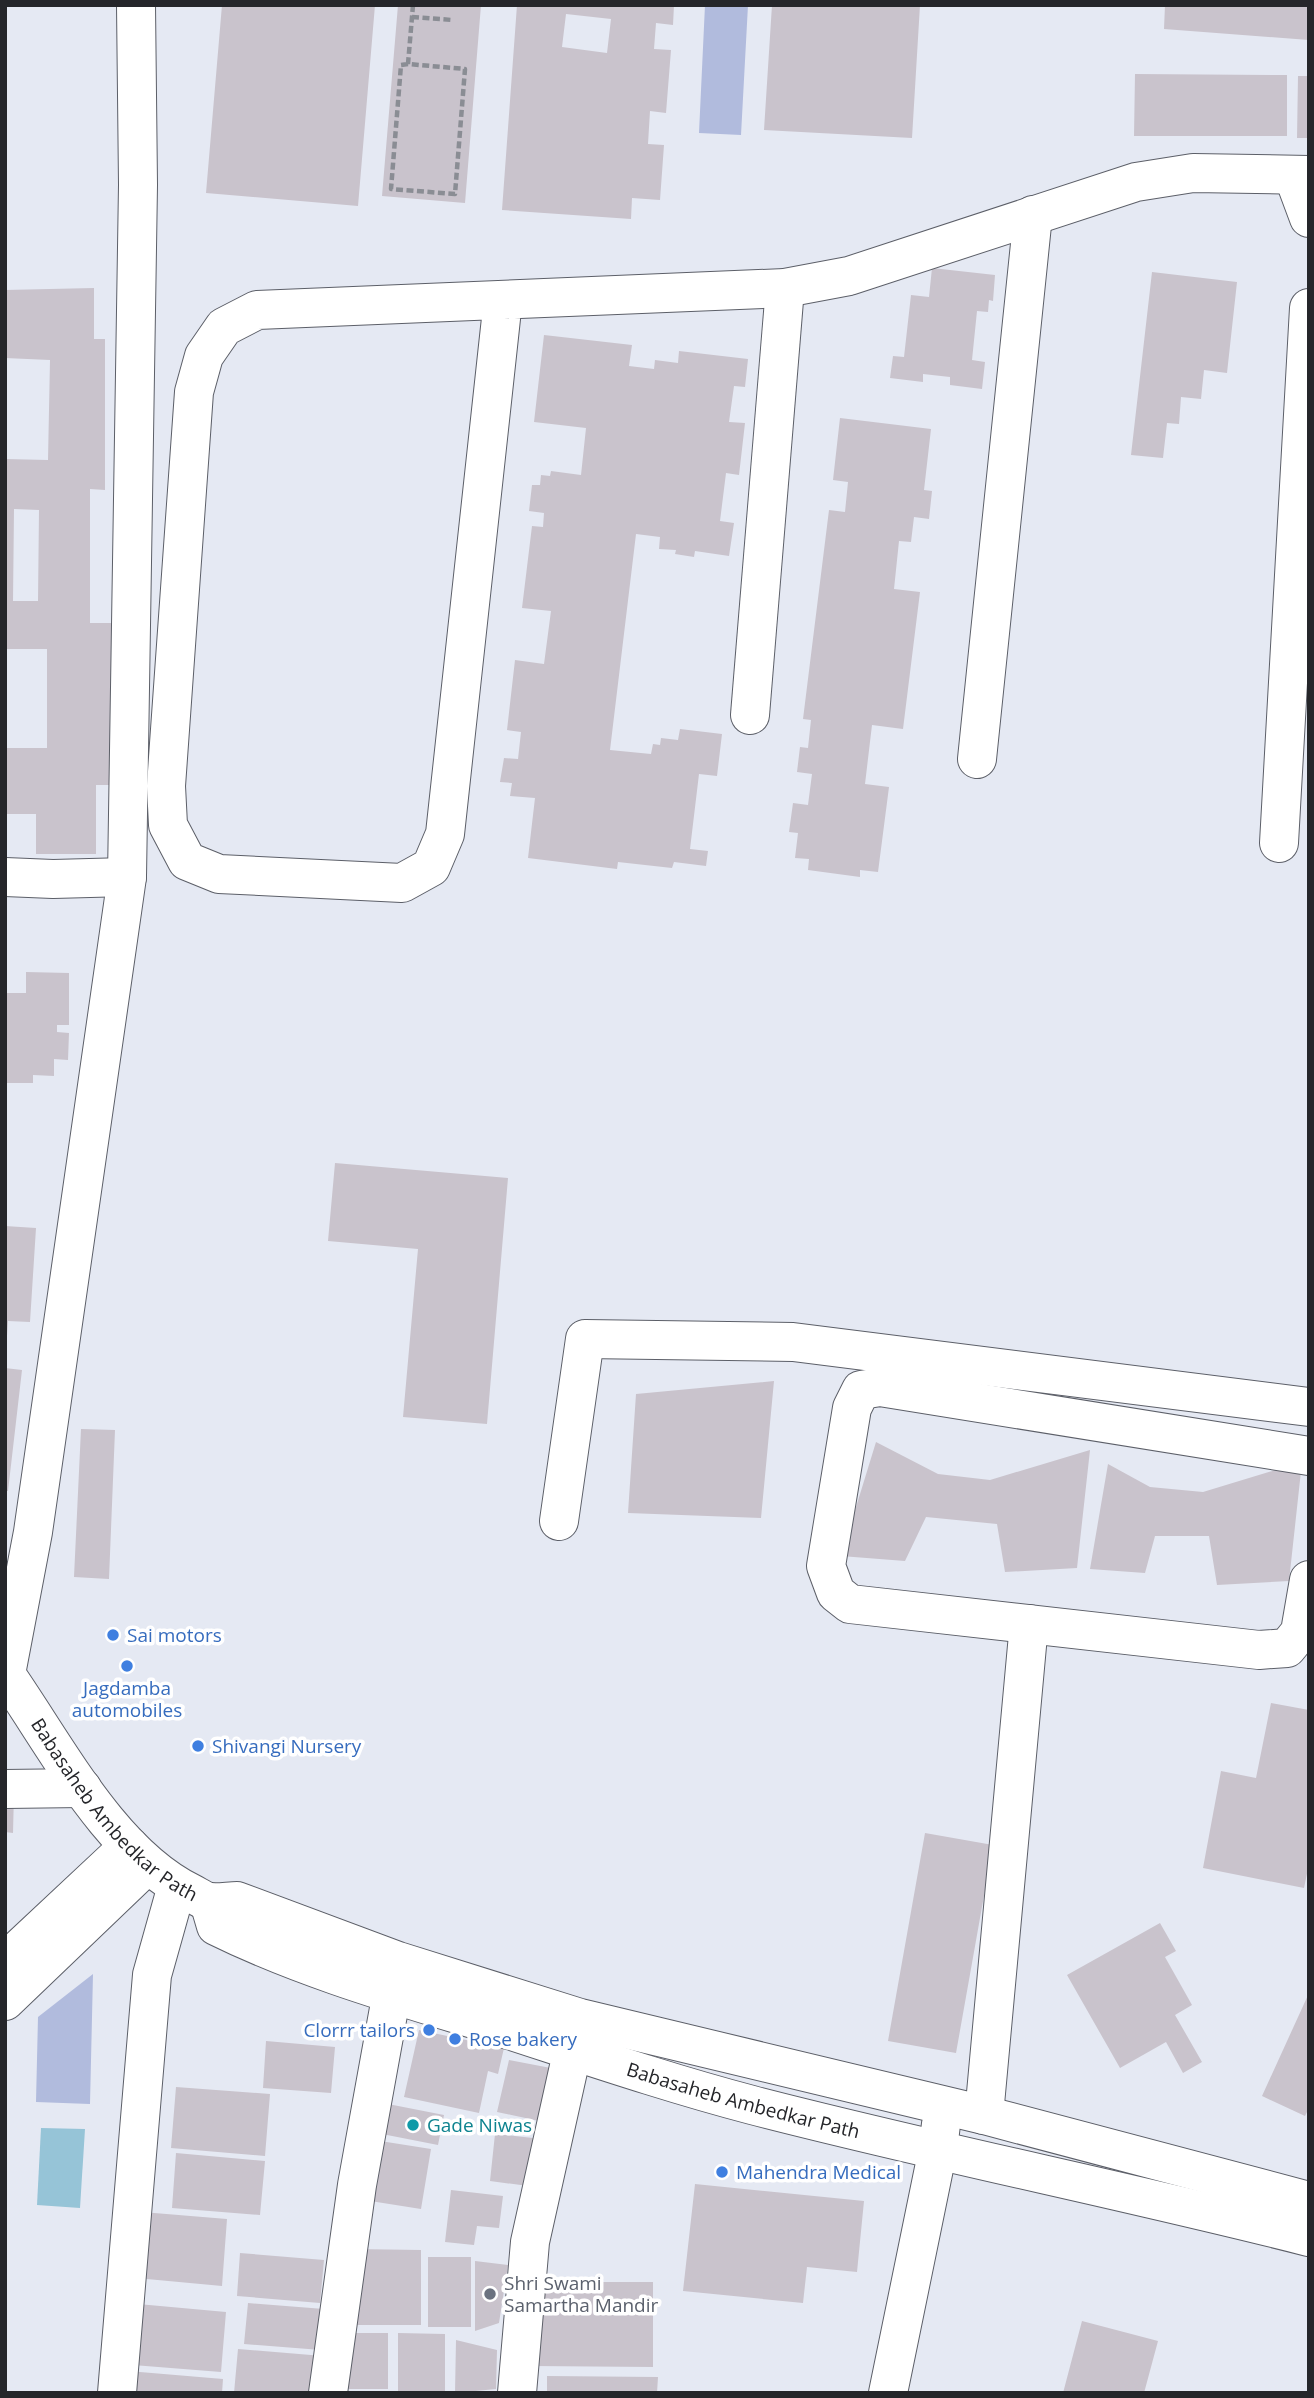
<svg xmlns="http://www.w3.org/2000/svg" width="1314" height="2398" font-family="'Open Sans',sans-serif">
<style>
.green{fill:#b1bbdd}
.water{fill:#96c4d7}
.building{fill:#c9c3cc;fill-rule:evenodd}
.lines{fill:none;stroke-linecap:round;stroke-linejoin:round}
.minor-casing{stroke:#5c5f68;stroke-width:40}
.path{stroke:#8a8d94;stroke-width:4.5;stroke-dasharray:7 3.5;stroke-linecap:butt}
.minor{stroke:#fff;stroke-width:38}
.shop-dot{fill:#3f7fe0;stroke:#fff;stroke-width:2.5}
.culture-dot{fill:#0f9aa8;stroke:#fff;stroke-width:2.5}
.worship-dot{fill:#6b7280;stroke:#fff;stroke-width:2.5}
.labels{text-anchor:middle;dominant-baseline:central;stroke-width:7;stroke-linejoin:round;paint-order:stroke}
.shop-label{font-size:19px;fill:#366cbe;stroke:#fff;text-anchor:start}
.street-label{font-size:19px;fill:#25262a;stroke:#fff}
.culture-label{font-size:19px;fill:#0d838f;stroke:#fff;text-anchor:start}
.worship-label{font-size:19px;fill:#5b616d;stroke:#fff;text-anchor:start}
</style>
<rect width="100%" height="100%" fill="#e5e9f3"/>
<!-- green -->
<path class="green" d="M705,5H748L741,135L699,133Z
M93,1974L90,2104L36,2102L38,2017Z"/>
<!-- water -->
<path class="water" d="M41,2128L85,2129L80,2208L37,2205Z"/>
<!-- building -->
<path class="building" d="M222,5H375L358,206L206,193Z
M398,5H481L465,203L382,196Z
M517,5H674L673,25L656,23L654,49L671,50L666,113L650,111L648,144L664,145L660,200L632,198L631,219L502,210ZM566,14L611,19L607,53L562,47Z
M772,5H920L912,138L764,130Z
M1165,5H1309V40L1164,29Z
M1135,74L1287,75V136H1134Z
M1298,76H1309V138H1297Z
M932,268L995,275L993,301L989,300L988,312L977,311L972,360L985,362L982,389L950,385V377L923,374V382L890,378L893,356L904,357L911,295L929,297Z
M1152,272L1237,282L1227,373L1204,370L1201,399L1181,397L1179,424L1167,423L1163,458L1131,455Z
M94,288V339H105V490L90,489V623H111L112,785H96V854H36V814H5V748H47V649H5V459L48,460L50,360L5,358V290ZM14,509L39,510L38,601H13Z
M544,335L632,345L629,366L654,369L655,360L678,363L679,351L748,359L745,387L734,386L729,422L745,423L739,475L726,473L720,521L734,523L729,556L695,551L694,557L675,554L676,550L659,549L660,537L636,534L610,750L651,754L653,744L660,745L661,738L678,740L680,729L722,734L717,776L699,774L690,849L708,851L706,866L674,862L672,868L618,862L617,869L528,858L535,798L510,796L512,783L500,782L504,758L518,759L521,732L507,730L515,660L544,664L551,611L522,608L532,526L543,527L544,513L529,511L532,485H540L541,475L550,476L551,471L581,475L586,428L534,422Z
M840,418L931,429L924,490L932,491L929,519L914,517L911,542L899,541L894,589L920,592L903,729L872,725L865,784L889,787L878,872L860,870V877L808,870L809,859L795,858L798,833L789,832L793,803L808,805L812,774L797,772L800,747L808,748L811,720L803,719L829,510L845,512L848,482L833,480Z
M26,972L69,973V1025H57V1032L69,1033L68,1060L54,1059V1076L33,1075V1083H5V993H26Z
M335,1163L508,1178L487,1424L403,1417L418,1249L328,1241Z
M5,1226L36,1228L30,1322L8,1321L7,1336L5,1335Z
M5,1368L22,1370L8,1491H5Z
M774,1381L761,1518L628,1513L636,1394Z
M81,1429L115,1430L109,1579L74,1577Z
M876,1442L938,1474L990,1480L1090,1450L1077,1568L1005,1572L997,1524L926,1517L905,1561L841,1556Z
M1302,1462L1289,1581L1217,1585L1209,1536H1155L1145,1573L1090,1569L1108,1464L1150,1487L1203,1492Z
M1271,1703L1309,1710V1864L1304,1888L1203,1868L1221,1771L1256,1778Z
M5,1793H14L13,1833L5,1832Z
M925,1833L993,1845L956,2053L888,2041Z
M1160,1923L1176,1951L1165,1957L1192,2005L1175,2015L1202,2062L1183,2073L1166,2042L1120,2068L1067,1975Z
M1309,1993V2108L1305,2116L1262,2096Z
M419,2030L504,2048L498,2074L488,2071L479,2113L404,2097Z
M266,2041L335,2047L331,2093L263,2088Z
M509,2060L556,2069L544,2122L497,2112Z
M176,2087L270,2094L265,2156L171,2148Z
M388,2104L444,2115L438,2145L382,2134Z
M495,2134L533,2138L528,2186L490,2181Z
M374,2140L431,2149L421,2209L364,2200Z
M176,2153L265,2161L260,2215L172,2208Z
M695,2184L864,2201L857,2272L807,2267L803,2303L683,2291Z
M451,2190L503,2196L499,2228L477,2226L474,2245L445,2242Z
M142,2212L227,2219L222,2286L136,2278Z
M353,2249L421,2250V2325H353Z
M240,2253L324,2260L320,2303L237,2296Z
M428,2257H471V2327H428Z
M475,2261L508,2265L499,2323L475,2331Z
M533,2282H653V2367L532,2366Z
M248,2303L324,2309L321,2350L244,2344Z
M138,2304L226,2312L221,2372L133,2365Z
M1082,2321L1158,2341L1144,2393H1063Z
M343,2333H388V2389H343Z
M398,2333L445,2334V2392H398Z
M456,2340L497,2350L496,2389L455,2393Z
M238,2349L323,2356L319,2393H234Z
M128,2371L223,2379L222,2393H126Z
M547,2376L658,2377L657,2393H547Z"/>
<g class="lines">
<defs>
<g id="minor">
<path d="M1293,175L1309,218"/>
<path d="M503,300L445,834L431,867L402,883L219,874L187,861L168,825L166,786L194,392L204,356L224,327L257,310L785,288L849,276L1136,182L1193,173L1309,175"/>
<path d="M750,715L785,288"/>
<path d="M977,759L1033,215"/>
<path d="M1279,843L1309,308"/>
<path d="M5,877L53,879L127,877"/>
<path d="M1309,1456L880,1387L861,1390L852,1408L826,1566L836,1593L850,1604L1259,1650L1287,1648L1300,1632L1309,1580"/>
<path d="M559,1521L585,1339L793,1342L1309,1407"/>
<path id="s1" d="M5,1673C56,1746 110,1853 191,1893C197,1896 204,1901 210,1902C219,1903 229,1901 237,1901L398,1961L580,2018L984,2115L1309,2201"/>
<path d="M6,1674L33,1532L127,877L138,185L136,5"/>
<path d="M5,1789L82,1788"/>
<path id="s2" d="M209,1902L216,1926C309,1972 413,2000 512,2031C592,2057 672,2084 752,2105C937,2153 1124,2190 1309,2237"/>
<path d="M5,1962L129,1846"/>
<path d="M5,2001L147,1865"/>
<path d="M984,2115L1029,1624"/>
<path d="M117,2393L152,1975L177,1886"/>
<path d="M328,2393L357,2185L396,1970"/>
<path d="M517,2393L530,2242L578,2026"/>
<path d="M888,2393L938,2149L941,2124"/>
</g>
</defs>
<!-- minor casing -->
<use href="#minor" class="minor-casing"/>
<!-- path -->
<path class="path" d="M412,17L452,20
M408,64L401,65L391,189L455,194L465,69L408,64L413,5"/>
<!-- minor -->
<use href="#minor" class="minor"/>
</g>
<!-- markers -->
<g class="shop-dot">
<circle cx="113" cy="1635" r="7"/>
<circle cx="127" cy="1666" r="7"/>
<circle cx="198" cy="1746" r="7"/>
<circle cx="429" cy="2030" r="7"/>
<circle cx="455" cy="2039" r="7"/>
<circle cx="722" cy="2172" r="7"/>
</g>
<circle class="culture-dot" cx="413" cy="2125" r="7"/>
<circle class="worship-dot" cx="490" cy="2294" r="7"/>
<g class="labels">
<!-- shop labels -->
<g class="shop-label">
<text x="127" y="1635">Sai motors</text>
<text x="127" y="1688" text-anchor="middle">Jagdamba<tspan x="127" dy="22">automobiles</tspan></text>
<text x="212" y="1746">Shivangi Nursery</text>
<text x="415" y="2030" text-anchor="end">Clorrr tailors</text>
<text x="469" y="2039">Rose bakery</text>
<text x="736" y="2172">Mahendra Medical</text>
</g>
<!-- street labels -->
<g class="street-label">
<text stroke="none"><textPath href="#s1" startOffset="177">Babasaheb Ambedkar Path</textPath></text>
<text stroke="none"><textPath href="#s2" startOffset="581">Babasaheb Ambedkar Path</textPath></text>
</g>
<!-- culture labels -->
<g class="culture-label">
<text x="427" y="2125">Gade Niwas</text>
</g>
<!-- worship labels -->
<g class="worship-label">
<text x="504" y="2283">Shri Swami<tspan x="504" dy="22">Samartha Mandir</tspan></text>
</g>
</g>
<!-- border -->
<rect width="1314" height="2398" fill="none" stroke="#25262a" stroke-width="14"/>
</svg>
